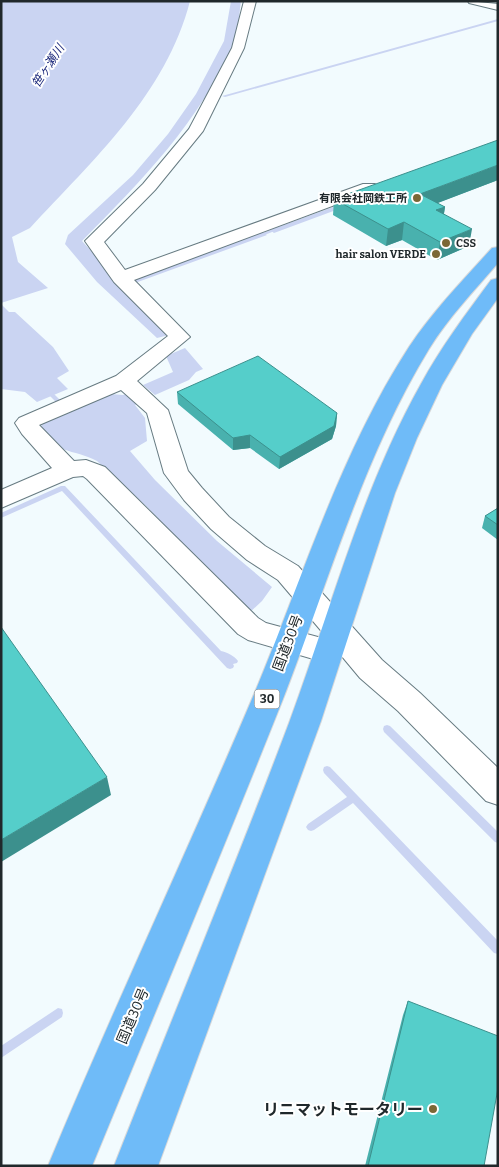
<svg xmlns="http://www.w3.org/2000/svg" width="499" height="1167" font-family="Bitter,'Noto Sans JP',serif">
<style>
.water{fill:#cad4f2}
.lines{fill:none;stroke-linecap:round;stroke-linejoin:round}
.stream{fill:#cad4f2;fill-rule:evenodd}
.street-casing{stroke:#677b82;stroke-width:2}
.highway-casing{stroke:#d7d8d9;stroke-width:2}
.street{fill:#fff;fill-rule:evenodd}
.highway{fill:#6fbbf8;fill-rule:evenodd}
.wall{fill:#49b1ae}
.shaded-wall{fill:#3c908d}
.building{fill:#55ceca;stroke:#3c908d}
.poi-dot{fill:#7b6736;stroke:#fff;stroke-width:2}
.labels{text-anchor:middle;dominant-baseline:central;stroke-width:4;stroke-linejoin:round;paint-order:stroke}
.far-poi-label{font-size:11px;font-weight:bold;fill:#20282b;stroke:#fff;text-anchor:end}
.far-water-label{font-size:12px;font-style:italic;fill:#1f2c7d;stroke:#fff}
.shield{fill:#fff;stroke:#63686b;stroke-width:1}
.shield-label{font-size:12px;font-weight:bold;fill:#20282b}
.street-label{font-size:14px;fill:#20282b;stroke:#fff}
.near-poi-label{font-size:16px;font-weight:bold;fill:#20282b;stroke:#fff;text-anchor:end}
</style>
<rect width="100%" height="100%" fill="#f2fbfe"/>
<!-- water -->
<path class="water" d="M1,1H190C166,94 93,160 30,228L12,237L18,262L48,288L1,303Z
M231,1H241C239,14 239,31 234,42C200,122 142,180 82,241L169,335L157,338L97,282L65,244L68,235L133,175L168,134L196,94L224,41Z
M498,147V150L274,233L270,230Z
M262,232L267,235L135,283L132,281Z
M1,304L9,312H15L53,347L69,371L57,378L68,389L37,402L25,392L1,389Z
M185,348L203,369L196,372L189,380L155,395L143,385L173,372L166,356Z
M98,393L123,395L128,393L140,403L135,405L145,418L147,441L130,451L155,480L217,541L272,587L262,601L249,613L147,507L97,461C76,449 47,454 41,423Z"/>
<g class="lines">
<!-- stream -->
<path class="stream" d="M498,19V21L225,97L222,96Z
M278,227L282,228L257,238L253,237Z
M46,387L48,388L66,406V408H62L44,390V388Z
M61,486H65L221,651C226,652 235,656 238,661L237,663L233,664L234,666L233,668L230,669L227,668L62,491L1,518V513Z
M387,725L390,726L498,832V843L495,842L384,732L383,729L384,726Z
M327,766L330,767L498,941V954L494,953L353,803L314,830L311,831L308,830L306,827L308,824L347,797L324,773L323,770L324,767Z
M58,1008L62,1009L63,1013L62,1017L1,1058V1046Z"/>
<defs>
<path id="street" d="M244,1H256L244,48L203,131L155,190L104,242L125,270L363,184H375L377,187L375,190L134,280L190,337L137,381L168,410L188,471L202,488L229,517L265,546L298,566L382,660L420,693L498,768V805L486,801L398,711L360,678L340,654L337,659L327,663L248,640L238,634L87,479L83,476L73,477L1,508V490L52,468L22,434L15,423L19,418L116,376L168,336L114,282L85,241L143,184L189,129L232,48ZM121,390L147,413L164,473L184,500L211,529L247,560L278,580L329,640L266,623L258,618L105,467L86,460L74,461L39,425Z
M468,1L498,4V10L469,3Z"/>
<path id="highway" d="M498,247V263C474,291 448,318 429,349C363,457 329,581 283,699C221,855 156,1010 92,1166H48C113,1009 186,855 252,699C302,581 339,455 409,347C433,311 463,280 492,248Z
M498,278V298L472,334L442,385L417,438L395,493L321,721L158,1166H114C172,1018 233,872 289,723C331,610 361,491 421,384C441,347 466,314 491,280Z"/>
</defs>
<!-- street casing -->
<use href="#street" class="street-casing"/>
<!-- highway casing -->
<use href="#highway" class="highway-casing"/>
<!-- street -->
<use href="#street" class="street"/>
<!-- highway -->
<use href="#highway" class="highway"/>
</g>
<!-- wall -->
<path class="wall" d="M498,180L437,203L445,207L444,214L469,246L437,260L402,240L386,246L333,215L334,199Z
M177,392L337,413L336,426L332,439L279,469L250,448L233,450L178,404Z
M498,508V540L482,528L485,516Z
M408,1001L484,1166H365L403,1015Z"/>
<!-- shaded-wall -->
<path class="shaded-wall" d="M498,165V180L417,211L420,194Z
M445,207L442,224L436,210Z
M404,222L402,240L386,246L388,229Z
M472,229L469,246L437,260L440,242Z
M337,413L336,426L332,439L279,469L280,457Z
M250,435V448L233,450V438Z
M107,777L111,795L1,862V840Z"/>
<!-- building -->
<path class="building" d="M498,140V165L420,194L445,207L436,210L472,229L440,242L404,222L388,229L334,199Z
M258,356L337,413L334,426L280,457L250,435L233,438L177,392Z
M498,508V525L485,516Z
M1,627L107,777L1,840Z
M408,1001L498,1036V1088L484,1166H368Z"/>
<!-- markers -->
<g class="poi-dot">
<circle cx="417" cy="198" r="5"/>
<circle cx="446" cy="243" r="5"/>
<circle cx="436" cy="254" r="5"/>
<circle cx="433" cy="1109" r="5"/>
</g>
<g class="labels">
<!-- far-poi labels -->
<g class="far-poi-label">
<text x="407" y="198">有限会社岡鉄工所</text>
<text x="456" y="243" text-anchor="start">CSS</text>
<text x="426" y="254">hair salon VERDE</text>
</g>
<!-- far-water labels -->
<g class="far-water-label">
<text transform="translate(48 66) rotate(-57)">笹ヶ瀬川</text>
</g>
<!-- shield labels -->
<rect class="shield" x="254.5" y="689.5" width="25" height="19" rx="4"/>
<g class="shield-label">
<text x="267" y="699">30</text>
</g>
<!-- street labels -->
<g class="street-label">
<text transform="translate(288 643) rotate(-69)">国道30号</text>
<text transform="translate(133 1016) rotate(-67)">国道30号</text>
</g>
<!-- near-poi labels -->
<g class="near-poi-label">
<text x="423" y="1109">リニマットモータリー</text>
</g>
</g>
<!-- border -->
<rect width="499" height="1167" fill="none" stroke="#20282b" stroke-width="5"/>
</svg>
